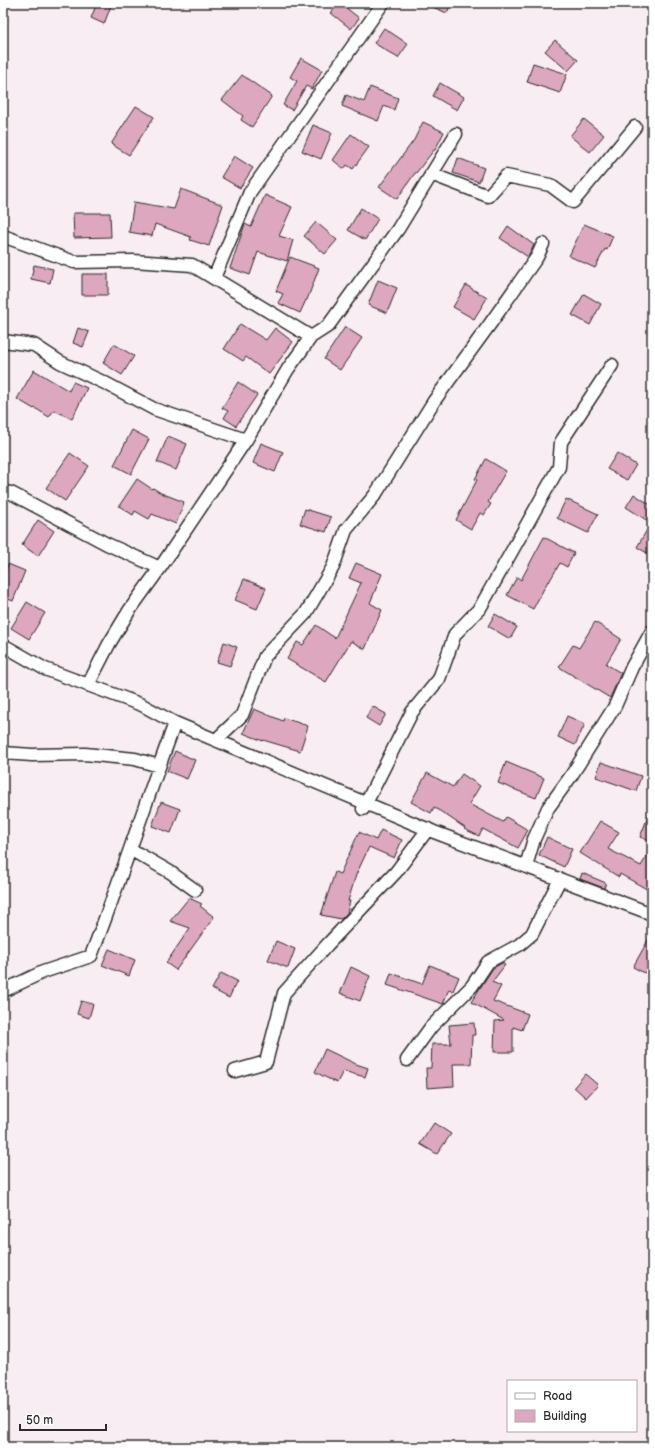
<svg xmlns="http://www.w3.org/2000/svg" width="655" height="1450" font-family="'Balsamiq Sans',sans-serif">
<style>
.building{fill:#dda7c0;stroke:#2b2b2b}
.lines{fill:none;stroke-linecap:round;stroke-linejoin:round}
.minor-casing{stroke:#2b2b2b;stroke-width:15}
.minor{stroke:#fff;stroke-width:12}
</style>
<rect width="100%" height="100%" fill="#f8edf2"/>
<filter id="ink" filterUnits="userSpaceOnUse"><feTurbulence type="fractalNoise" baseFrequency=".025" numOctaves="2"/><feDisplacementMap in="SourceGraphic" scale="8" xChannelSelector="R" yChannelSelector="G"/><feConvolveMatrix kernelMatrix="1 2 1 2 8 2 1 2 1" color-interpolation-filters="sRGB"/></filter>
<g filter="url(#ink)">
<!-- building -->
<path class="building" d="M97,3H112L104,24L91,18Z
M339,3H340L359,18L351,29L331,13Z
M423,3H451L447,13Z
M384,28L408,44L398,58L374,43Z
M555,40L578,60L568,71L545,51Z
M301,58L322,70L312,89L306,86L292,110L283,105L297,81L290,77Z
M533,63L567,74L560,93L527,82Z
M242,75L272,96L252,127L241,120L243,116L222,100Z
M440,83L464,97L457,110L433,96Z
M370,87L398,98L394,110L384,106L378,121L342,106L346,95L364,102Z
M136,106L154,117L129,155L111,144Z
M584,119L604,135L590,152L570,136Z
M423,122L444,132L435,150H434L416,173H415L397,199L379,187L414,140Z
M313,125L332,133L321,159L302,151Z
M351,134L369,147L353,169L347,165L344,169L333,160Z
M234,156L253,168L240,188L221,177Z
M458,158L484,168L479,182L453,173Z
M181,189L223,205L209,246L190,240L191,237L155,224L152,236L129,232L134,202L174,209Z
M265,195L292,207L279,236L293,240L287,261L258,252L250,275L230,268L245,224L251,227Z
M361,208L378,219L365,240L348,230Z
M73,213H110L111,237L74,238Z
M316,222L337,240L325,254L304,236Z
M584,224L613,236L607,250L605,249L595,268L569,256Z
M508,226L534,245L528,257L500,238Z
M290,257L319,268L307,300H306L300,313L278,303L283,294L276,291Z
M34,265L53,269L50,283L31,279Z
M82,274H108V295H82Z
M378,280L397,288L387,313L368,305Z
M466,285L487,298L474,319L453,307Z
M584,294L601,304L590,325L572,315Z
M240,324L266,340L275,328L293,342L269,374L246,357L243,361L224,349Z
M345,327L362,338L340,370L324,359Z
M78,328L89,332L83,347L73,343Z
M114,344L134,356L122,375L103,363Z
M34,370L69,391L73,382L87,388L72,419L54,410L49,417L35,408L34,409L17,399Z
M238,382L257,395L236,426L224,418L228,411L222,408Z
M132,430L149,439L131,474L114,465Z
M168,436L187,444L176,470L157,462Z
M261,443L283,452L275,472L253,463Z
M70,453L89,466L65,501L46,488Z
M617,453L636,465L627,480L607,469Z
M486,459L506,471L488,502L491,504L484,515L480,513L471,529L456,520L477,480L475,479Z
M137,479L152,489L153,488L161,493L184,502L176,524L152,514L149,519L135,511L133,515L119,506Z
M634,494L652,506V556L637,547L651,523L626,507Z
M566,499L598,514L588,533L557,518Z
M305,509L331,517L326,532L300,524Z
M38,520L54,531L38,556L22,545Z
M544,537L574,553L567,567L560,563L549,582L548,581L533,609L507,595L517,577L521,580Z
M356,563L382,574L370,603L382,610L365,649L351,641L326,682L287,659L297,642L303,645L316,625L335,638L361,583L349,578Z
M8,564L25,571L13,601L3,597V578Z
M244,579L266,588L257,609L235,600Z
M27,602L45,613L29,639L11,628Z
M495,614L517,627L510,639L488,626Z
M595,622L621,639L606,664L621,673L610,698L559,667L573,645L579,648Z
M224,642L237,647L230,666L217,662Z
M372,706L386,714L379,726L366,718Z
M254,709L283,721L284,718L308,726L300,751L263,740V741L243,733Z
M567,716L585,724L575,745L558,737Z
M175,751L195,760L187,779L167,771Z
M506,762L544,778L536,798L498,783Z
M601,762L641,776L636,791L596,777Z
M427,773L453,787L462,774L480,786L469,804L503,822L506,817L528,830L518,848L483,829L479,836L464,829L465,828L434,807L431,813L411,802Z
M161,802L180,809L171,833L152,826Z
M651,809H652V842L640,837Z
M600,821L619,832L608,849L641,866L652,847V892L620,874L619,877L580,853Z
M381,830L402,840L394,858L369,847L356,875L348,901H350L347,913L341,919L321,915L335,872L340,874L359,832L376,840Z
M547,837L572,849L564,867L539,855Z
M582,873L606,883L604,888L580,879Z
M189,898L202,904L200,906L214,917L176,970L166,963L190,928L170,921Z
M652,933V976L645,972L644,973L633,967Z
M276,941L295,949L288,968L268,960Z
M109,949L135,960L129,976L102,965Z
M502,963L505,965L492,982L501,986L493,1001L528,1014L522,1030L513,1027V1052H494L495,1021L504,1020L471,1002L493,968Z
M430,965L459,977L453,991L449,989L443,1004L387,985L391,973L422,984Z
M351,967L370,976L360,1001L340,993Z
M221,973L237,981L229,998L212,989Z
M81,1001L93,1004L89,1018L77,1014Z
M474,1023L475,1035H472L471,1064H453L454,1086L427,1088L426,1068H431L432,1044H451L449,1025Z
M325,1049L356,1064L368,1068L365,1077L343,1071L337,1083L315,1072Z
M585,1074L598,1085L586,1098L574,1087Z
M434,1123L451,1134L437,1154L420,1144Z"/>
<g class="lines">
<defs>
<path id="minor" d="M431,174L488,196L506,176L550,185L573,202L635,127
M3,236L74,262L133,261L192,265L311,337L288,369L246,440
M214,278L250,192L383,3
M311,337L328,326L398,229L456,134
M3,341L34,345L60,362L107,384L154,409L246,440L160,568
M3,492L11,493L107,544L160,568L129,611L109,644L88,685
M3,645L45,669L142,705L175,723L434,832L652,914
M216,740L242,715L265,656L306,613L333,567L346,530L375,495L434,401L490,324L537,257L543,244
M3,753L32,755L85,754L135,759L159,766
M363,809L412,712L439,679L455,634L480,608L559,467L561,442L612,365
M130,849L170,872L195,890
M526,866L534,839L548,808L571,776L615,706L632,667L652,631
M3,991L43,972L91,956C121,879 146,800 175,723
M407,1060L431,1027L472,986L488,962L519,945L532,934L560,879
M235,1071L266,1062L284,993L328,944L396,872L428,829"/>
</defs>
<!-- minor casing -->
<use href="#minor" class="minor-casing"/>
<!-- minor -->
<use href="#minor" class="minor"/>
</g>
</g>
<!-- margin -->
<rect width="655" height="1450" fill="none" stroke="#fff" stroke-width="16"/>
<rect x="8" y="8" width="639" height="1434" fill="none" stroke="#2b2b2b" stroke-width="1.5" filter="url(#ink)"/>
<!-- legend -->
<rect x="507" y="1380" width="130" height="52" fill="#ffffff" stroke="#aaaaaa"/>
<rect x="515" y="1393" width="20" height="6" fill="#ffffff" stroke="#aaaaaa"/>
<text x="543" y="1400" font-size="12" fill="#2b2b2b">Road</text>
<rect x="515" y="1410" width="20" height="12" fill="#dda7c0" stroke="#aaaaaa"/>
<text x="543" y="1420" font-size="12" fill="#2b2b2b">Building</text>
<!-- scale -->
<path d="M20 1424v6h86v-6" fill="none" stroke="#2b2b2b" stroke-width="2"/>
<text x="26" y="1424" font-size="12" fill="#2b2b2b" stroke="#ffffff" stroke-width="3" paint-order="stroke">50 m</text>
</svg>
